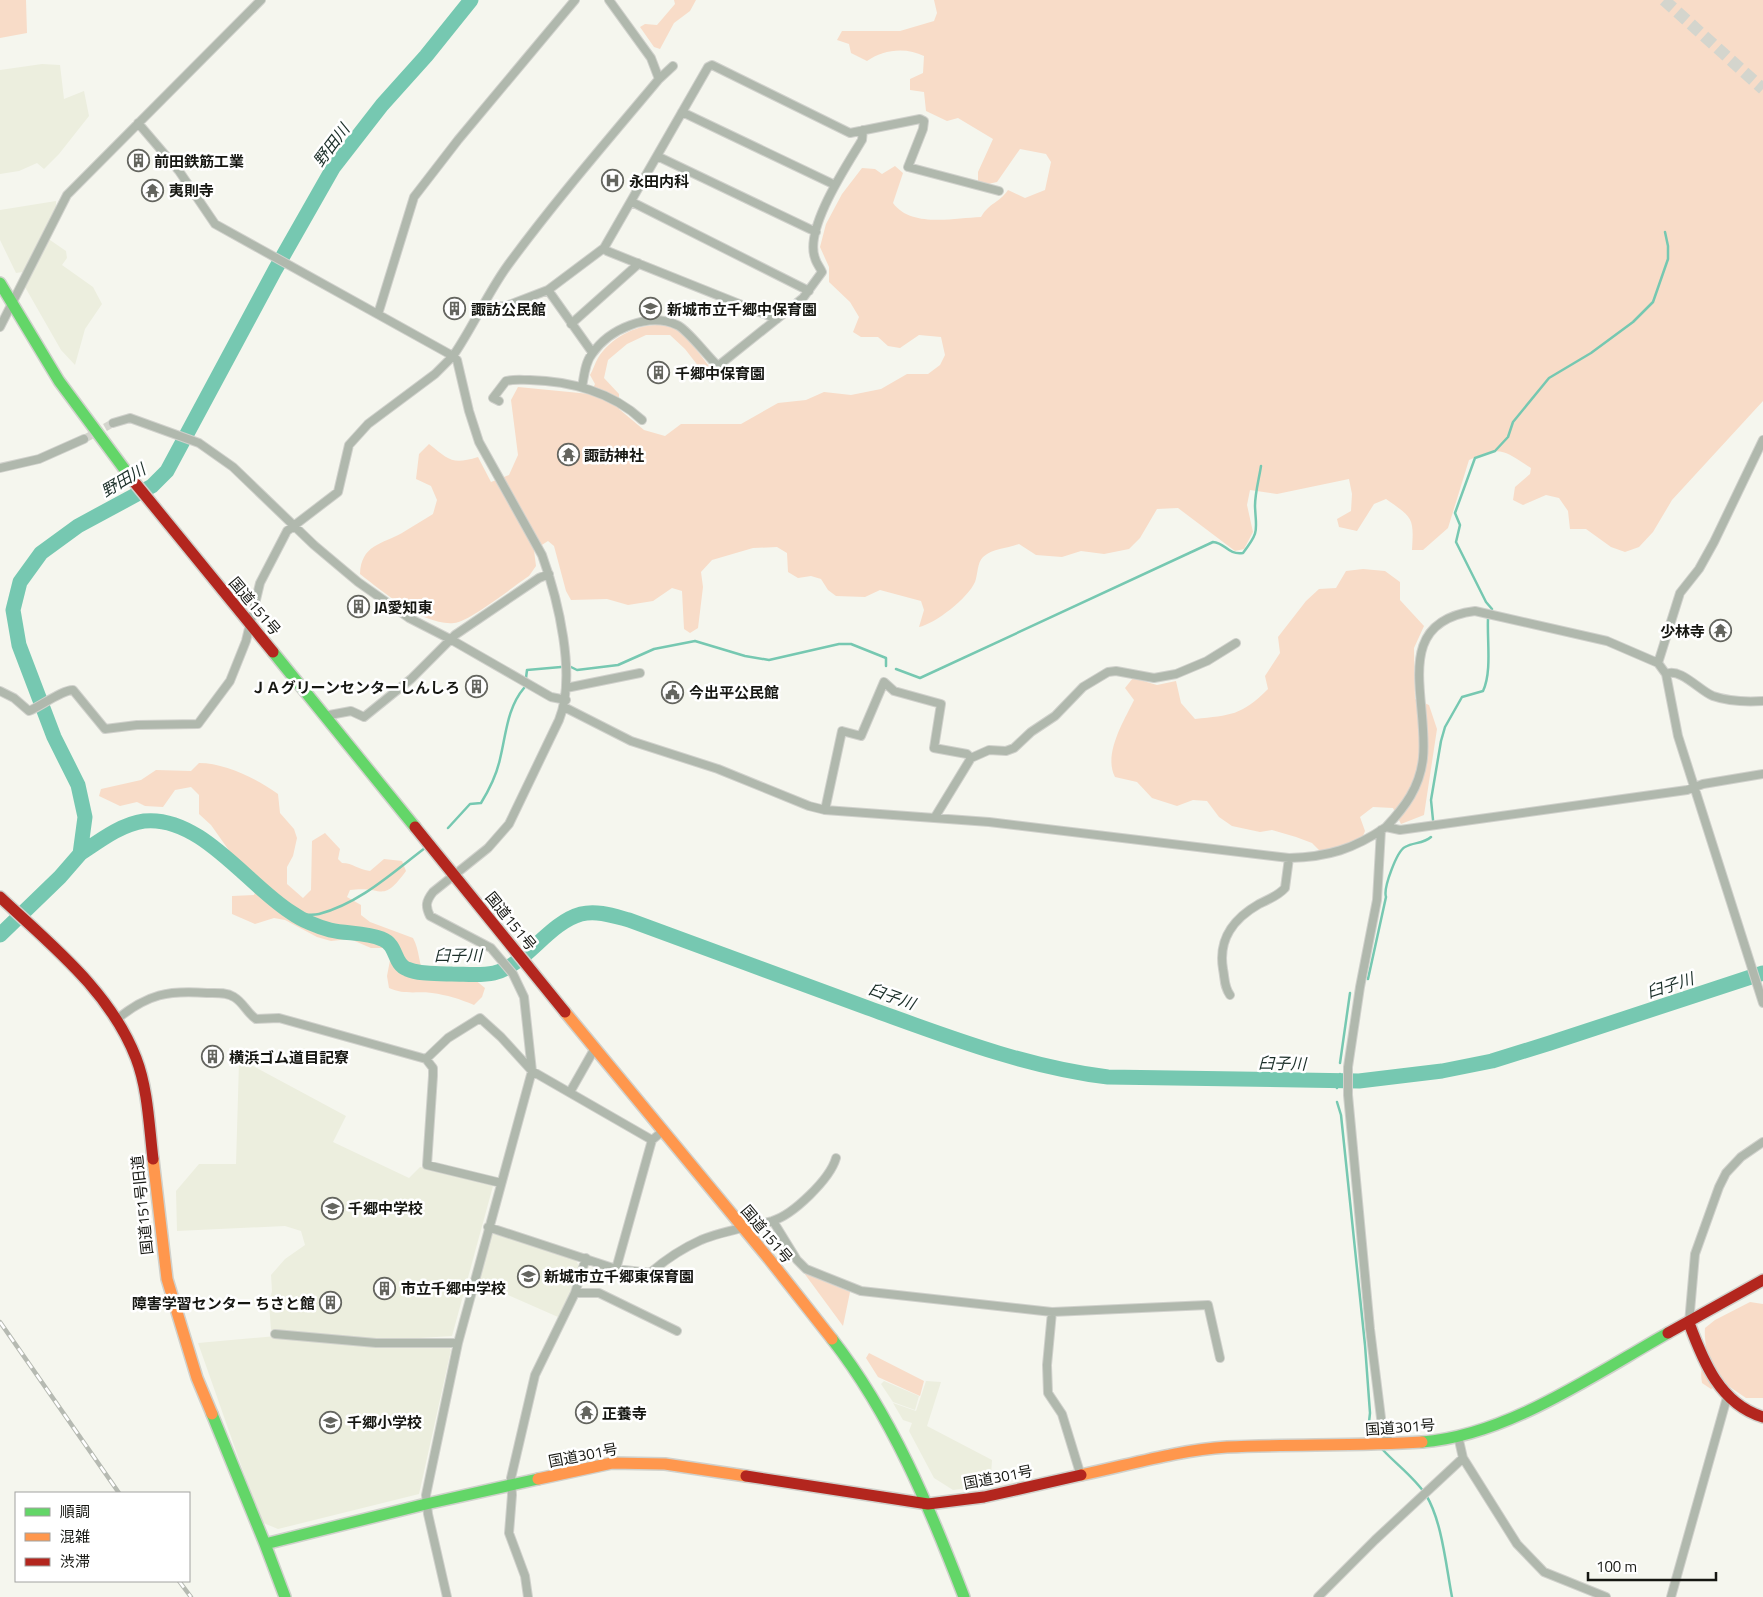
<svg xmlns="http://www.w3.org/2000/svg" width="1763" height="1597" font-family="'Titillium Web','Noto Sans JP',sans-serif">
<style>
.built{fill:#eceede}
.green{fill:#f8dcc8}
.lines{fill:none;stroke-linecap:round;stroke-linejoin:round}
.stream{stroke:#76c8b1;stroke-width:2.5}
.river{stroke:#76c8b1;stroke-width:15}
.street-tunnel{stroke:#d4d5cd;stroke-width:8;stroke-dasharray:8 4;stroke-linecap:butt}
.primary-tunnel{stroke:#d4d5cd;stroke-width:12;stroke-dasharray:12 6;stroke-linecap:butt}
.street-casing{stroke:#d0d1cc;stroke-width:10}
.fast-casing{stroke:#d0d1cc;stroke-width:14}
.slow-casing{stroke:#d0d1cc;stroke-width:14}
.jam-casing{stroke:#d0d1cc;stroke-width:14}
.street{stroke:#b0b8ad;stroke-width:8}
.fast{stroke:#63d668;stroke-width:11}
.slow{stroke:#ff974d;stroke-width:11}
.jam{stroke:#b3261e;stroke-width:11}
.rail-casing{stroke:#b6bab2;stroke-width:4.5}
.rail{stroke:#fff;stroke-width:2.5;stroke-dasharray:8;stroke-linecap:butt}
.labels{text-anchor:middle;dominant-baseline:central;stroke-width:5;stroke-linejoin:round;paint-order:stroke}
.poi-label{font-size:15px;font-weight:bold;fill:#161712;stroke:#fff;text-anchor:start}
.street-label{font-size:15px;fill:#161712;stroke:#fff}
.water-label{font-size:16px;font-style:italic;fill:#1a2e28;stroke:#fff}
</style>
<rect width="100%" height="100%" fill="#f5f6ee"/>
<!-- built -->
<path class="built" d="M42,64L60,65L64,99L84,91L89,116L59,154L44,169L37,163L19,171L0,174V70Z
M56,201V210L23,272L16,273L0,240V210Z
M48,240H50L66,251L67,258L62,265L93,287L102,304L85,329L75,365L61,350L25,287Z
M242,1060L346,1116L333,1142L409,1178L420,1167L491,1182L493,1186L452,1336L371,1341L271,1330L269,1303L272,1291L271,1275L285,1259L305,1245L301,1231L285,1226L177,1231L176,1191L199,1164H236L239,1062Z
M491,1233L575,1258L579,1267L571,1294L558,1317L506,1294L477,1286Z
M277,1336L392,1348L448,1345L451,1350L419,1494L278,1529L261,1522L198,1343Z
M884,1381L919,1396L915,1410L893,1402L881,1384Z
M926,1381L941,1382L927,1426L992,1460L991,1475L993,1482L991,1485L953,1490L934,1478L909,1431L912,1423L903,1420L893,1403L916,1411Z"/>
<!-- green -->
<path class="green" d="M0,0H26L27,33L0,38Z
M674,0H696L690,11L674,23L660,49L654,47L640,27L645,24L657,25L675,4Z
M934,0H1763V401L1672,500L1653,532L1639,547L1625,552L1611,547L1586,529H1570L1568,511L1559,498L1546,495L1523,505L1513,500L1515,487L1530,474L1531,468C1503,450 1501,445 1469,460L1448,528L1423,550H1412C1414,517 1413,518 1386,499L1374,504L1357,531L1339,527L1337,519L1351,511L1352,494L1349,479L1277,494L1250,490L1247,505L1253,532L1244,549L1235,551L1178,508L1157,509L1140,538L1129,549L1104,554L1081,551L1062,557L1036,555L1019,544C1006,549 994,548 983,557C977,563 978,574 975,582C968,598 935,624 919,627L924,610L921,601L880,590L865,597L836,596L828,590L821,579L811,576L798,578L788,572L787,553L777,547L753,548L712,560L701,572L703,587L698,628L690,633L684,629L682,591L672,588L653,601L628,605L607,599L571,600L566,591L554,546L548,541L534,550L536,566L529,576C514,586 469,622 454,623C424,626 383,592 360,574C361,545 382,544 402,533C412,527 423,520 433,514L437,500L431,486L416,479L419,454L429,444C449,460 452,465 478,457L491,482L509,475L518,455L511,400L518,387L590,394L595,384L590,375C593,370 595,363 598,358C613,334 650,317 676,329C686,334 704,360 712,370L706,376L685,349L670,335H646L627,344L608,360L604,378L619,394V409L644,430L665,436L681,424H741L778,403L806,400L824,392L851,395L881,389L907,374H928L940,365L945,355L941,337L919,335L900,348L888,346L878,337H861L853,332L859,317L850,302L829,282V267L820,247L826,224L842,194L862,168L875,169L882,174L895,166L903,173L893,203C911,228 954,218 981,217C990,202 998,204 1008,190L1025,198L1045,190L1051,162L1046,154L1020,149L997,182L988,184L978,181V172L993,139L958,118L947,121L926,111L924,92L910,90V79L923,73L924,56C907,47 883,49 867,61L851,53L849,44L837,40L842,31H900L934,21L937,13Z
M1363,569L1385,571L1400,582V600L1424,626L1414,648L1415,699L1429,705L1437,729L1424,815L1401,824L1393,808L1373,807L1360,817L1365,831L1361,841L1322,853L1312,843L1296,837L1272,830L1260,832L1232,826L1219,817L1207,801L1193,800L1177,806L1152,798L1137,782L1115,777C1103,754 1124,721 1134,700L1125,688L1133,678L1157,685L1176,681L1181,703L1195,719C1231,715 1241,716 1268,689L1265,676L1280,653L1278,637L1306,601L1319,589L1336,588L1346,571Z
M199,763C225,763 257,779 278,794L280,813L294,829L297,838L293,856L287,867V884L303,898L311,890L312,841L325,833L340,849L338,859L342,863C353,863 359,870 370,871L384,859L402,861L406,871C381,905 384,885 350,890L347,897L361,905V915L370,922L413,938C420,951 418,963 425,976L474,979L485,988L482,997L474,1005C460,999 447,995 432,993C416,991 404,995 389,988L387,976L391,955L386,948H371L350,939L331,941L317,937L285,920L274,918L255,924L232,914V896L254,895L258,883L240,866L211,825L199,814V795L191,787L175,790L163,807L145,806L137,802L120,806L99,796L101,789L141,780L156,770L191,771Z
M804,1273L850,1292L843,1326Z
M1750,1302L1763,1304V1398H1746L1724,1383L1711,1389L1702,1383C1699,1364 1705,1369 1707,1356C1707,1350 1704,1339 1705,1328L1715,1320Z
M869,1353L924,1381L920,1396L878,1377L866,1358Z"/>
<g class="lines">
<!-- stream -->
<path class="stream" d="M1492,609L1486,602L1456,542L1460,525L1455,513L1475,458L1495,451L1508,437L1513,422L1549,378L1591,353L1633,322L1653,302L1668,259V246L1665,232
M569,666L577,670L618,665L654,649L695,641L745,656L769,660L839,644H851L886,658V666
M896,669L920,678L1213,542C1226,543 1227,555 1243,553C1260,531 1256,531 1255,506C1255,493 1259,479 1261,466
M526,678L527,670L561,667
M1433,820L1431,800L1441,741L1445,727L1462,697L1483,691C1492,672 1487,641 1488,619
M448,828L470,804L481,803C489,790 497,773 500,759C506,735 507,708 524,688
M292,913C300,914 311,916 319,914C360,903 392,873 425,848
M1368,979L1386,897C1383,888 1397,851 1405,847C1414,842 1423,844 1431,837
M1340,1063L1350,993
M1337,1088L1340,1074
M1337,1102L1341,1115L1365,1345L1370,1413L1368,1431L1374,1440
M1383,1450C1397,1465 1415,1478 1426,1495C1442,1521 1446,1566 1452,1597"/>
<!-- river -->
<path class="river" d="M80,854C98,842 121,824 144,821C201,815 248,886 292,913C302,920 318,927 330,930C347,934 365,932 382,939C398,945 393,964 407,969C421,975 438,973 452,974C465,974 481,976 494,973C525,966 548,923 581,914C597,910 614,916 629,920C709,949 788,979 868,1008C946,1036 1025,1067 1108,1077L1359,1081L1442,1071L1492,1061L1550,1043L1763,973
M0,935L60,877L80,854L85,817L78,785L54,737L19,645L13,610L20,582L41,553L78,526L152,486L167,471L275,270L333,168L382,105L426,56L471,0"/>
<!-- street-tunnel -->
<path class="street-tunnel" d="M84,439L113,423"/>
<!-- primary-tunnel -->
<path class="primary-tunnel" d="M1664,0L1763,89"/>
<defs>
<path id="street" d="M659,79L673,66
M682,112L835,185
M657,156L816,232
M632,202L809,291
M604,248L607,251L777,319
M548,290L592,352
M481,307L506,306L548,290L604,248L708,67L712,65L850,133L920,119L924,121L923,129L908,167L999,191
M378,314L414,197L458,140L575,0
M571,324L636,266L638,263
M0,327L67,195L261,0
M582,387C584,377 585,362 592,354C609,329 648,312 677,325C687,329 708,357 718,366L803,298L822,272C820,267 816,263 815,258C804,229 847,165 862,140L863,130
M499,401L493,398L506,381C514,379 522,380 530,380C570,381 612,392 642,420
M113,423L130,418L199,443L233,467L314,545L358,582L409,618L450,639L551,697L566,700
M0,468L39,459L84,439
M1658,663L1666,674L1678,736L1763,1003
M1666,674C1680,667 1700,691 1713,696C1730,702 1746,702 1763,701
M566,688L640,673
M0,691L14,698L29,711C41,706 62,690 73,690L105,729L137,725L198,724L230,681L246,641L260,583L287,531L338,492L349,445L368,424L435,374L453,356L215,224L179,171L138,123
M564,707L631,741L718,769L809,806L825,810L989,822L1289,858C1328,857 1354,849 1386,827L1400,830L1687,790L1703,784L1763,774
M324,716L351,711L364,717L411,679L455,635L539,578L549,574
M825,810L842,731L861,736L884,682L894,691L941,704L934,748L967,754L971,758
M935,817L971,758L989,750L1006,751L1014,748L1031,732L1055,716L1083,687L1108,672L1116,671L1154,678L1176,674L1207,661L1236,643
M1386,827C1405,807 1420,787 1423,758C1429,700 1390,622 1475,611L1607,641L1658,663L1680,593L1699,569L1714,542L1763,440
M1381,830L1377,900L1360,987L1348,1067V1095L1370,1329L1383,1434L1392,1444
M1230,995C1224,987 1225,979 1223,969C1218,939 1233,919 1259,904C1269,899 1278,896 1285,888L1289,858
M117,1019C148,994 168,990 207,993C216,993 226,992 234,997C243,1002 247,1013 256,1019L279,1018L426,1059L433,1068V1076L427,1165L501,1183
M426,1059L448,1038L480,1018L501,1037L532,1071L652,1140
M570,1092L595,1048
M773,1221L797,1260L806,1269L861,1291L1052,1312L1208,1305L1220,1358
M488,1227L616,1269L650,1273C666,1259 681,1249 701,1240C723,1231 749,1227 772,1221C793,1215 830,1179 836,1158
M616,1269L652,1140L663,1131
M575,1293H599L677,1331
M1052,1312L1047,1365L1048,1393L1062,1414L1081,1476
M1689,1323L1695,1254L1719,1187L1726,1173L1741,1157L1763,1142
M275,1334L376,1343H458
M1458,1436L1463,1458L1517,1544L1544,1572L1606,1597
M447,1597L428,1514L426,1495L458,1343L532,1071L524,997L513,974L491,948L430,916C425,906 426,901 433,892L488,848L509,824L559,720C577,676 558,599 542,555L479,442L469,411L457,360L453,356C473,327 487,294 508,265C555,201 608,140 659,79L651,58L609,0
M528,1597L525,1576L509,1533L512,1495L511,1478L535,1375L575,1293L586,1258
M1318,1597L1375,1540L1463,1458
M1671,1597L1728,1394"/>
<path id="fast" d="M0,283L59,381L131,478
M273,652L415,827
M832,1339C892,1416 929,1506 964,1597
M212,1414L265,1544
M1422,1442C1507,1436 1595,1374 1668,1333
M285,1597L265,1544L426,1504L538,1479"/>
<path id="slow" d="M565,1012L769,1259L832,1339
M153,1159L167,1279L197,1378L212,1414
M1081,1475C1129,1465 1178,1450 1227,1447C1292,1444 1357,1446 1422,1442
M538,1479L612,1463L665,1464L746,1476"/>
<path id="jam" d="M131,478L273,652
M415,827L565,1012
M0,897C51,945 110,991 136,1058C148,1089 149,1126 153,1159
M1689,1323C1703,1361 1720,1404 1763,1417
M1668,1333L1763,1280
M746,1476L928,1504L984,1497L1081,1475"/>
</defs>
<!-- street casing -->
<use href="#street" class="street-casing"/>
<!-- fast casing -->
<use href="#fast" class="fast-casing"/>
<!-- slow casing -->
<use href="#slow" class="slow-casing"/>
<!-- jam casing -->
<use href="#jam" class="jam-casing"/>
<!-- street -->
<use href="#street" class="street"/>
<!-- fast -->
<use href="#fast" class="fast"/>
<!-- slow -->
<use href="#slow" class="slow"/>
<!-- jam -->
<use href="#jam" class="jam"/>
<defs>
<path id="rail" d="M0,1322L119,1493
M179,1581L191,1597"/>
</defs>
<!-- rail casing -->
<use href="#rail" class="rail-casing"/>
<!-- rail -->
<use href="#rail" class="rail"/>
</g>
<!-- icons -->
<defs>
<symbol id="building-ring" viewBox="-11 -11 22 22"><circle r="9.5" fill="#fff" stroke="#64655f" stroke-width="1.5"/><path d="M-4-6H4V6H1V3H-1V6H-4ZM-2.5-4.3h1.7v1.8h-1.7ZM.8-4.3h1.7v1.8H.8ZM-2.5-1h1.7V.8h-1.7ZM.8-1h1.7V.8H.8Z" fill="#64655f"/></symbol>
<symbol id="hospital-ring" viewBox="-11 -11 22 22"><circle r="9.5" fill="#fff" stroke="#64655f" stroke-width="1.5"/><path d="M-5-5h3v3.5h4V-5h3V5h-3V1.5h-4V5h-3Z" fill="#64655f"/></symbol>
<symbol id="temple-ring" viewBox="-11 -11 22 22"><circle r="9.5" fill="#fff" stroke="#64655f" stroke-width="1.5"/><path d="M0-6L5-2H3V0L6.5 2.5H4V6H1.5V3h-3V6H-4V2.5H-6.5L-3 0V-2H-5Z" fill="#64655f"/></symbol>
<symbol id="school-ring" viewBox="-11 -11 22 22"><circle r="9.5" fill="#fff" stroke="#64655f" stroke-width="1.5"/><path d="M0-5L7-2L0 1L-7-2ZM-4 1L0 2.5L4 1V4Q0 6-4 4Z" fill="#64655f"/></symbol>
<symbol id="civic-ring" viewBox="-11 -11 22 22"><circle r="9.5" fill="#fff" stroke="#64655f" stroke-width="1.5"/><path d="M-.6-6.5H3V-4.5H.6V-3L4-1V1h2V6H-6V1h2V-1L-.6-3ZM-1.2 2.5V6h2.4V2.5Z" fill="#64655f"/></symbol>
</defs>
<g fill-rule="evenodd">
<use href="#building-ring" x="126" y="148" width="25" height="25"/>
<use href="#hospital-ring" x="600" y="168" width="25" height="25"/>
<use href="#temple-ring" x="140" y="178" width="25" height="25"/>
<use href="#building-ring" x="442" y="296" width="25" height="25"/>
<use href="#school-ring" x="638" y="296" width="25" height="25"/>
<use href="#building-ring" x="646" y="360" width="25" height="25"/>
<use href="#temple-ring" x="556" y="442" width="25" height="25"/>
<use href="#building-ring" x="346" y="594" width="25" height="25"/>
<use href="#temple-ring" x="1708" y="618" width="25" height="25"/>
<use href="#building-ring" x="464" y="674" width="25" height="25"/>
<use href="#civic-ring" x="660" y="680" width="25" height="25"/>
<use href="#building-ring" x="200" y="1044" width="25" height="25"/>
<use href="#school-ring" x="320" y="1196" width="25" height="25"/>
<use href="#school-ring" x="516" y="1264" width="25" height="25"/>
<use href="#building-ring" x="372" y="1276" width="25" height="25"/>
<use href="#building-ring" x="318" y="1290" width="25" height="25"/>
<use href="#temple-ring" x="574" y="1400" width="25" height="25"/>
<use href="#school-ring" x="318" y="1410" width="25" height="25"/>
</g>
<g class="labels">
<!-- poi labels -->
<g class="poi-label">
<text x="154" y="161">前田鉄筋工業</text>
<text x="629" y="181">永田内科</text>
<text x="169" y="190">夷則寺</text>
<text x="471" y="309">諏訪公民館</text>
<text x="667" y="309">新城市立千郷中保育園</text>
<text x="675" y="373">千郷中保育園</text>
<text x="584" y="455">諏訪神社</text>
<text x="374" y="607">JA愛知東</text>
<text x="1705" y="631" text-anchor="end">少林寺</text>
<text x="460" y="687" text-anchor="end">ＪＡグリーンセンターしんしろ</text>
<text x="689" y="692">今出平公民館</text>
<text x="229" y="1057">横浜ゴム道目記寮</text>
<text x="348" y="1208">千郷中学校</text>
<text x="544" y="1276">新城市立千郷東保育園</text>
<text x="401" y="1288">市立千郷中学校</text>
<text x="315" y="1303" text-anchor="end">障害学習センター ちさと館</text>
<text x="602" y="1413">正養寺</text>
<text x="347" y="1422">千郷小学校</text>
</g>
<!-- street labels -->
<g class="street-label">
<text transform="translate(255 606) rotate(50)">国道151号</text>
<text transform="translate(511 921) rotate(51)">国道151号</text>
<text transform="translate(142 1205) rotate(-96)">国道151号旧道</text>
<text transform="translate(767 1234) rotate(50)">国道151号</text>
<text transform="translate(1400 1427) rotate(-4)">国道301号</text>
<text transform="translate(583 1455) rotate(-11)">国道301号</text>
<text transform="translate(998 1477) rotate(-11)">国道301号</text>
</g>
<!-- water labels -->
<g class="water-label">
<text transform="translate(331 145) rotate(-53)">野田川</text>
<text transform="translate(123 480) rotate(-31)">野田川</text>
<text x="458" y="955">臼子川</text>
<text transform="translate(1670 985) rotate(-18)">臼子川</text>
<text transform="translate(892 996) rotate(20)">臼子川</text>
<text transform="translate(1282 1063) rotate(1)">臼子川</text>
</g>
</g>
<!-- legend -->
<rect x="15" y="1492" width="175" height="90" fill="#ffffff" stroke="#a2a2a0"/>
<rect x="25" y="1508" width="25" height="8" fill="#63d668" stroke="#a2a2a0"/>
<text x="60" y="1517" font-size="15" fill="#161712">順調</text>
<rect x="25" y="1533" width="25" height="8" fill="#ff974d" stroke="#a2a2a0"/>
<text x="60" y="1542" font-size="15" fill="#161712">混雑</text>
<rect x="25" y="1558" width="25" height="8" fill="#b3261e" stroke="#a2a2a0"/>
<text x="60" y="1567" font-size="15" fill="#161712">渋滞</text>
<!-- scale -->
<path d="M1588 1572v8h128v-8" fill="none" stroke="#161712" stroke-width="2.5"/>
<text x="1596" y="1572" font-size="15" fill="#161712" stroke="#ffffff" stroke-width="4" paint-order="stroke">100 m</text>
</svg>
